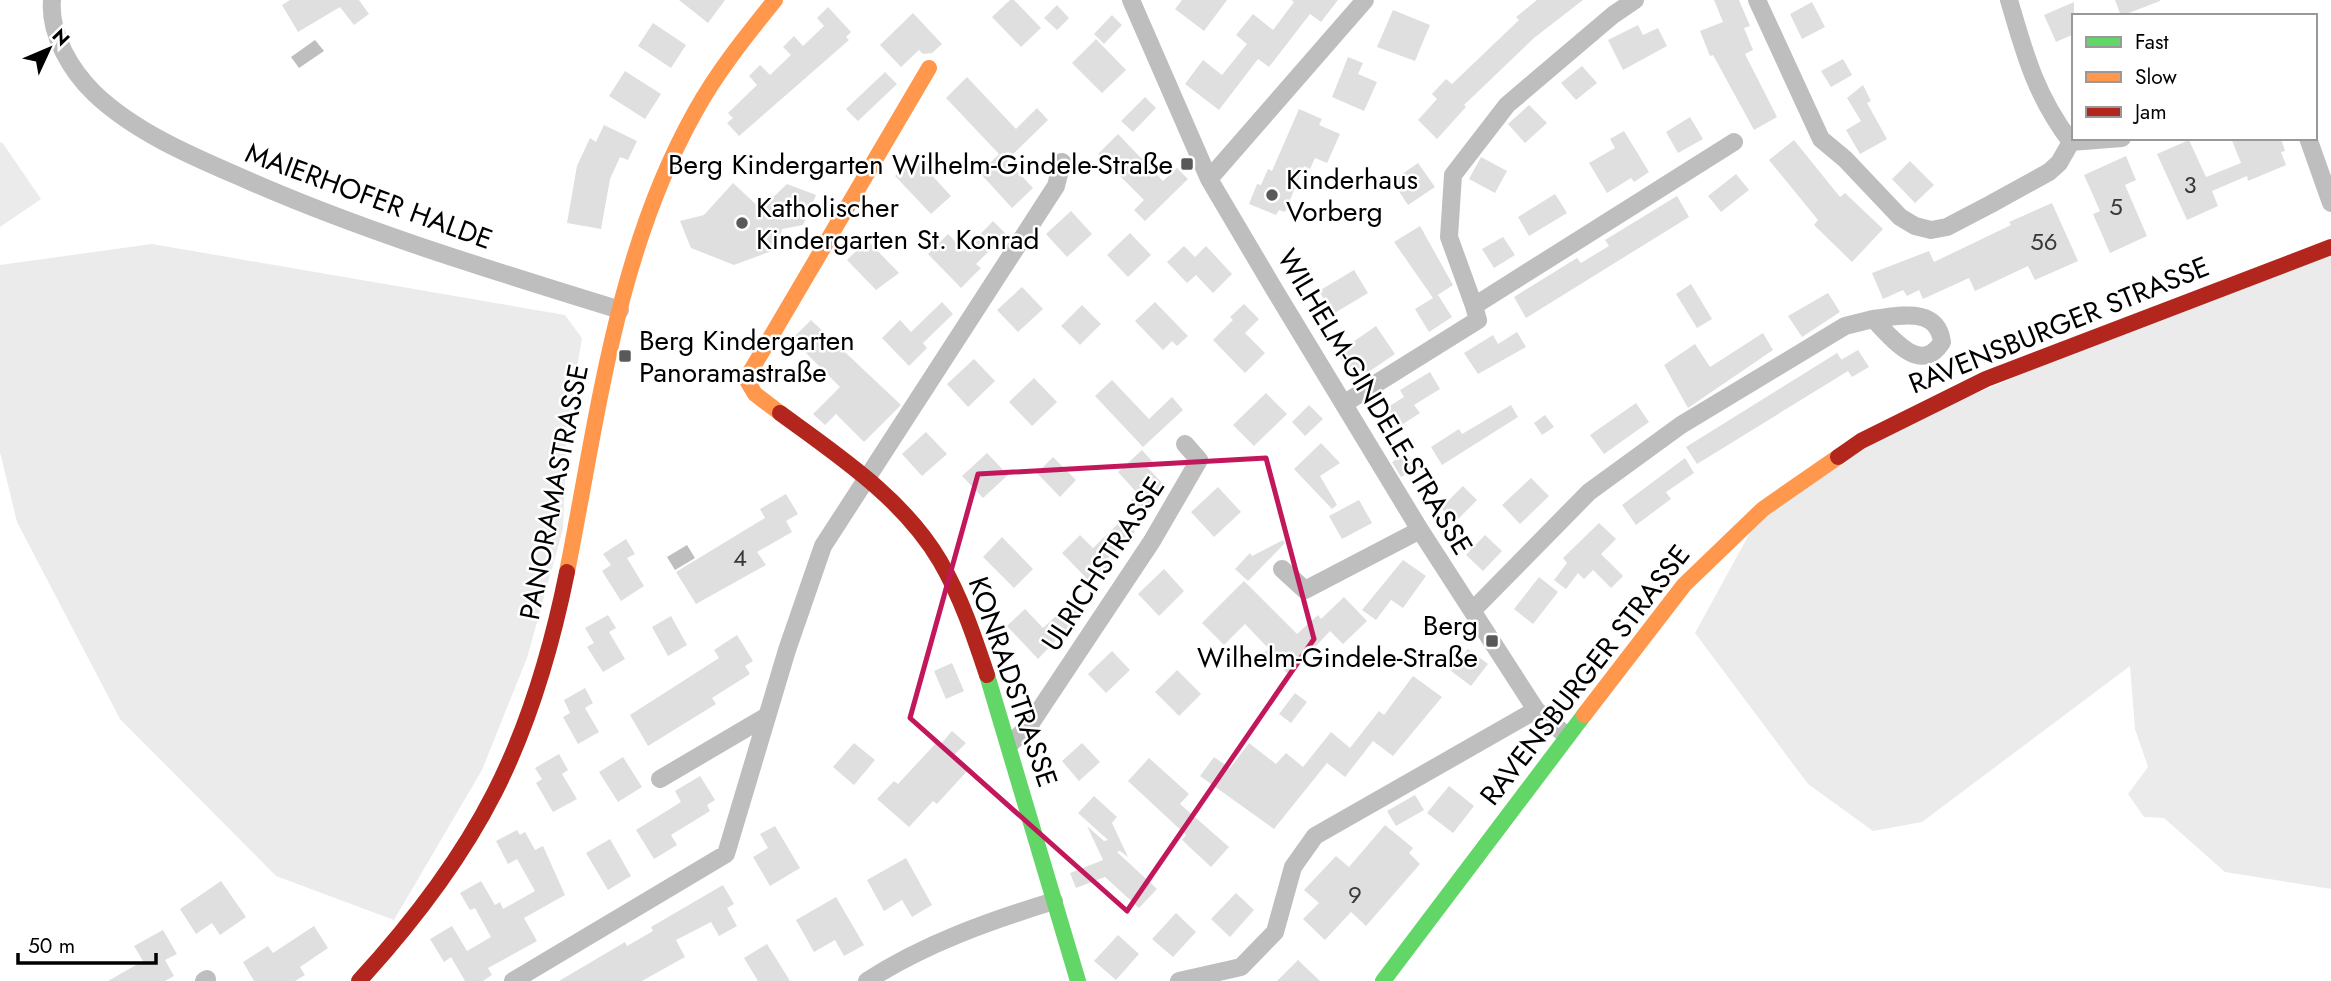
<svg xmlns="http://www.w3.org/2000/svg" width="2331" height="981" font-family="Jost,sans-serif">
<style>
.green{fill:#ebebeb}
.water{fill:#bebebe}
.building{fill:#dfdfdf}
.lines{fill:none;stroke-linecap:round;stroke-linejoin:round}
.street{stroke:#bebebe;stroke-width:18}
.fast{stroke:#63d668;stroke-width:16}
.slow{stroke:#ff974d;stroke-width:16}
.jam{stroke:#b3261e;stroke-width:16}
.marked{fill:none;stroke:#c2185b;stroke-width:5;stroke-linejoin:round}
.poi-dot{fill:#595959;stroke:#fff;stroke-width:2.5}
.labels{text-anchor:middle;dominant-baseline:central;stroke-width:5;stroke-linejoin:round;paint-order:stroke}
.number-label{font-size:24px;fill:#383838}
.poi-label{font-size:28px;fill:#000;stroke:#fff;text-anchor:start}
.street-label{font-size:28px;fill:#000;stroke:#fff}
</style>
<rect width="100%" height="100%" fill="#fff"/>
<!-- green -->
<path class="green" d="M2,142L41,199L0,227V143Z
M152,244L565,315L582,338L567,428L563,529L527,658L482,770L394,920L276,876L120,719L17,522L0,452V265Z
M2331,246V889L2225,872L2164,818L2144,817L2128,794L2148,767L2135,729L2130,666L1922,822L1873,831L1808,784L1695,633L1763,509L1861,441Z"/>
<!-- water -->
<path class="water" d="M315,40L324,51L299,68L291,57Z
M687,545L695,558L675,570L667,557Z"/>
<!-- building -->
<path class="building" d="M290,0H359L369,14L354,25L340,7L298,32L282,5Z
M679,0H725L708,23Z
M1010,0H1014L1041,28L1021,47L992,17Z
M1182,0H1227L1204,31L1175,9Z
M1291,0H1338L1321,22L1310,14L1269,67L1258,59L1219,110L1185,84L1203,60L1222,75L1247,44L1236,35L1253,14L1273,30L1294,2Z
M1537,0H1583L1534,38L1464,105L1466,107L1437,139L1418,120L1437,99L1432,94L1446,79L1452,84L1519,20L1516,17Z
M1714,0H1739L1750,26L1744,28L1753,50L1745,54L1777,117L1754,130L1713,55L1710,56L1700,31L1723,22Z
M2115,0H2160V1L2121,16Z
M1812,2L1825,27L1802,39L1790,14Z
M2074,2V34L2056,42L2044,15Z
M1057,5L1069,18L1057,30L1044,18Z
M828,7L851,32L846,37L849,40L739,136L727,123L733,118L728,113L757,85L749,76L760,65L770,75L791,55L783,47L794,36L803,46L824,26L817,18Z
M1393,10L1430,25L1415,61L1377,47Z
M913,13L942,44L932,53L923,54L919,50L901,67L880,45Z
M1112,15L1122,25L1104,44L1094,34Z
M653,23L686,45L671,68L638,46Z
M1638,25L1643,35L1658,28L1667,46L1623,70L1608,40Z
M1096,39L1126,70L1102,93L1072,63Z
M1348,57L1363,63L1358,74L1377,82L1364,111L1332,97Z
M1843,59L1852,75L1831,87L1821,71Z
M1582,66L1597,83L1576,100L1561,83Z
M625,71L661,94L645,119L609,96Z
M885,72L897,84L858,121L846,109Z
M967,77L1016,129L1037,108L1048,120L1007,160L1033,188L1012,208L980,173L999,154L946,98Z
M1863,85L1871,101L1867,103L1887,139L1860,154L1846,130L1861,121L1847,98Z
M1145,97L1156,108L1133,132L1121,121Z
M1529,105L1547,123L1525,143L1508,124Z
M1299,109L1322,119L1319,125L1340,134L1327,163L1315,158L1310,169L1304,166L1285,212L1279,210L1276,215L1249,204L1257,184L1261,185L1268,169L1272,171Z
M1690,117L1703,139L1678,153L1666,132Z
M604,125L637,141L628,160L620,157L610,179L601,229L567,223L577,166L590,138L596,142Z
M1624,131L1649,172L1634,182L1631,178L1607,193L1589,163L1615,148L1610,139Z
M1118,134L1163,181L1177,168L1188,179L1145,221L1134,210L1144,200L1098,154Z
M2231,138H2281L2285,151L2281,152L2286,165L2248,181L2247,176L2212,191L2218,206L2187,220L2157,154L2189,140L2206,177L2241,163Z
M1794,140L1840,197L1845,193L1883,229L1852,262L1814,225L1818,220L1769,160Z
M2126,156L2136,180L2125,185L2147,236L2110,253L2093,214L2100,211L2084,175Z
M915,157L951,196L931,214L895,176Z
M1481,157L1507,171L1495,193L1469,179Z
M1910,161L1934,185L1915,203L1892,179Z
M1418,163L1435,187L1408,205L1392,181Z
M1736,174L1749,190L1721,212L1708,196Z
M733,183L761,209L787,184L816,195L803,225L782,229L777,249L734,265L691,248L680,221L704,215Z
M1555,194L1567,213L1529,236L1518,217Z
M1677,196L1689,217L1526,318L1514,297L1577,258L1581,263L1609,246L1605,240Z
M2052,203L2078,261L2035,280L2028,266L1975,291L1969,278L1923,299L1919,290L1907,296L1903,290L1883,299L1872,273L1929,251L1934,262L2011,225L2009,222Z
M1071,211L1092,234L1067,257L1046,234Z
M993,221L1006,234L976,264L981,268L961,288L928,254L948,234L964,251Z
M1420,226L1453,285L1433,298L1394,242Z
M1130,233L1151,255L1128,277L1107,255Z
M1503,237L1515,255L1494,268L1482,249Z
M867,240L899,273L876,290L847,260Z
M1184,246L1195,257L1206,246L1232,274L1213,293L1196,275L1187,283L1167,262Z
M1354,270L1368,293L1333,314L1319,291Z
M1691,284L1712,319L1697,328L1676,294Z
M1022,287L1043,309L1018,332L997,310Z
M1828,293L1840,312L1802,337L1788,316Z
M1438,295L1452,317L1429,332L1415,309Z
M942,302L953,314L923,343L927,348L909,366L882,338L900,320L911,332Z
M1155,302L1188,336L1177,346L1172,341L1163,350L1135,321Z
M1244,304L1259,319L1245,333L1265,353L1245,373L1213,340L1233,320L1230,317Z
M1082,305L1101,324L1080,345L1061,326Z
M811,320L901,405L864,442L836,414L825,425L813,414L840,387L792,339Z
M1376,326L1395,354L1367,373L1365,369L1353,377L1337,353Z
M1517,332L1526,347L1478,374L1464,353L1493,335L1498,344Z
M1763,333L1773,350L1688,408L1664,365L1695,344L1710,367Z
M1858,350L1869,367L1852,377L1848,371L1697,464L1686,447L1837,353L1847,368L1841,360Z
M974,359L995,381L968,407L947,384Z
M1430,372L1440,389L1414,405L1420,413L1397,428L1385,409L1404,397L1400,390Z
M1034,378L1057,402L1032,426L1009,402Z
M1112,380L1149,419L1172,397L1183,410L1143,447L1095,396Z
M1266,393L1287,414L1254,446L1233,425Z
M1636,403L1649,422L1604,454L1590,435Z
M1309,405L1323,419L1305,436L1292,422Z
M1511,405L1518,417L1442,465L1431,447L1459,429L1462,434Z
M1545,415L1554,427L1542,435L1534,423Z
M926,432L947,454L922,476L902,454Z
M1321,443L1340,463L1320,476L1337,505L1332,509L1294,469Z
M1142,450L1152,461L1147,467L1165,486L1150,499L1154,503L1143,514L1131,500L1138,494L1118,472Z
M987,453L1008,475L983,498L962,476Z
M1407,453L1416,469L1401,477L1392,462Z
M1053,457L1076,480L1060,497L1037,473Z
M1685,458L1694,473L1666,492L1671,499L1636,525L1622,505Z
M1531,478L1549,496L1520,524L1502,505Z
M1463,486L1477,500L1455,522L1441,508Z
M1218,487L1241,512L1214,537L1191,512Z
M786,494L798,514L786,521L792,532L757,552L766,565L696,604L676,572L765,518L760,509Z
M1359,500L1372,523L1342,539L1329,516Z
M1123,519L1135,532L1105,561L1110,566L1092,584L1062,553L1080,535L1093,548Z
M1599,523L1616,539L1601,554L1623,576L1611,588L1593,570L1584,579L1578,573L1566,589L1554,580L1567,563L1563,558Z
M1485,535L1502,551L1483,571L1466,555Z
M1002,537L1033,569L1014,588L983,557Z
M626,539L635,554L627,558L644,586L621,601L602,571L611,565L603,554Z
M1283,540L1285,543L1248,581L1235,569L1250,553L1252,556Z
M1403,560L1426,576L1403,608L1391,600L1376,620L1362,610Z
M1164,569L1184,591L1159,616L1138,594Z
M1539,577L1558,592L1533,624L1514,609Z
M1244,581L1297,634L1318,615L1321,619L1344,597L1367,621L1343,644L1330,631L1289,675L1265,652L1269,649L1245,624L1224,645L1202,623Z
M1073,600L1084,611L1038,659L1007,626L1025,609L1043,628Z
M608,615L616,628L609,632L625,659L603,672L587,647L594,643L585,628Z
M671,616L687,645L668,656L652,627Z
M737,635L753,661L745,666L750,674L712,698L716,704L648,746L630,715L719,658L714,650Z
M1468,649L1488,664L1471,686L1451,671Z
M1112,651L1130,670L1106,693L1088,674Z
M952,663L964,691L946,699L934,671Z
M1177,670L1201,694L1179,716L1155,692Z
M1413,676L1442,697L1393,756L1373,741L1345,777L1327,763L1274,829L1200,776L1214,757L1230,768L1249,743L1276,764L1286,753L1303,767L1331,732L1350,748L1379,711L1384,715Z
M585,688L593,703L585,708L599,732L578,744L563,717L570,713L564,700Z
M1295,693L1307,702L1291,723L1279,714Z
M952,731L966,743L953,756L968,770L937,804L933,801L909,827L877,799L894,781L898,784L937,742L940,745Z
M854,743L875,760L854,785L833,767Z
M1082,743L1100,762L1079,781L1062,761Z
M559,754L568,770L562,774L577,799L553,812L536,783L542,779L535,768Z
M623,757L642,787L618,802L599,772Z
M1149,758L1189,794L1180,804L1229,847L1211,867L1182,840L1186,835L1128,781Z
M700,776L715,800L707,805L710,811L671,835L677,845L654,859L636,830L681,802L675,791Z
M1449,786L1474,806L1453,833L1427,813Z
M1415,795L1424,810L1396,826L1387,811Z
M1094,796L1117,817L1112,823L1128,857L1120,851L1117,852L1157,889L1139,908L1105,877L1076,888L1070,873L1103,860L1087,826L1104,841L1108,840L1078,813Z
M1385,825L1413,848L1409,853L1420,864L1366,926L1351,912L1325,940L1303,919L1319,903L1304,890L1336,856L1349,867Z
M775,826L800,868L770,886L753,857L768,848L760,834Z
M517,830L520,835L525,832L535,850L543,846L565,895L524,918L537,941L488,968L492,975L483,981H465L451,957L444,962L430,939L452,926L467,951L491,937L475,908L470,910L460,893L481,881L495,905L500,902L503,909L535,891L517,859L508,864L496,841Z
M610,839L631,876L608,890L586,853Z
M906,858L932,905L912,917L902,900L884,911L867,880Z
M221,881L246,917L220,935L212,923L196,934L180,909Z
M723,885L734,904L727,908L737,926L719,936L711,922L676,940L685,957L642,981H559L625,942L627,946L653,931L651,927Z
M1236,893L1254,910L1230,937L1211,919Z
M836,897L864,945L844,956L835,940L814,952L796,920Z
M1176,913L1196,932L1173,957L1152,939Z
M314,926L328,948L300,967L305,975L295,981H254L243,962L268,946L273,953Z
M163,930L177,954L165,960L174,976L165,981H108L143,961L134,946Z
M1118,935L1139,954L1116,980L1094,961Z
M767,944L790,981H758L744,958Z
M1298,960L1320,981H1277Z"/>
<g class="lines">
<!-- street -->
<path class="street" d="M52,0C49,34 71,71 95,94C134,131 189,155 238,176C361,231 491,270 620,310
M1131,0L1209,179L1274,289L1420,530L1536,710L1567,736
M1757,0L1821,139L1845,159L1900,217L1915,226L1931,230L1947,227L1991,204L2049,172L2059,163L2071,142
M2009,0C2025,55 2036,96 2071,142
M2308,138L2331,203
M2071,142L2122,138
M1209,179L1365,0
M1474,306L1449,237L1453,175L1507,105L1613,15L1635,0
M1345,403L1478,320L1474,306L1734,142
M1282,569L1305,590L1420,530
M1473,610L1589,492L1681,425L1845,326L1873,319C1892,338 1921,376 1942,342C1937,306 1900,316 1873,319
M1010,744L1029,726L1152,541L1199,460L1185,444
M660,779L767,716
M204,981L207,979
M513,981L726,854L787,650L823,546L1056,186L1062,162
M867,981C924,944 989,921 1054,901
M1179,981L1241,967L1275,932L1293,867L1315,836L1536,710"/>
<!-- fast -->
<path class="fast" d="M987,675L1078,981
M1383,981L1584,715"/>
<!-- slow -->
<path class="slow" d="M780,413L755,394L746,379L929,68
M567,572C598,416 616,253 695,112C717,72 746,36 775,0
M1584,715L1684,585L1763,509L1838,457"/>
<!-- jam -->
<path class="jam" d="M780,413C837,455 903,498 940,561C961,597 974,636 987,675
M1838,457L1861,441L1986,379L2331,247
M359,981C478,851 532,745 567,572"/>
</g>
<!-- marked area -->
<path class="marked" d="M1266,458L1314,639L1127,911L910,718L978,474Z"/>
<!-- markers -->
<g class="poi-dot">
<rect x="1180" y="157" width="14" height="14" rx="3.5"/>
<circle cx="1272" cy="195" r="7"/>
<circle cx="742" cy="223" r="7"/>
<rect x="618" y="349" width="14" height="14" rx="3.5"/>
<rect x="1485" y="634" width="14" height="14" rx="3.5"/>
</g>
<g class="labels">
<!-- number labels -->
<g class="number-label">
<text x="2190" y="184">3</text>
<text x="2116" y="206">5</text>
<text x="2044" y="241">56</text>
<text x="740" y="557">4</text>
<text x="1355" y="894">9</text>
</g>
<!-- poi labels -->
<g class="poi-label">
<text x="1173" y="164" text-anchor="end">Berg Kindergarten Wilhelm-Gindele-Straße</text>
<text x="1286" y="179">Kinderhaus<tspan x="1286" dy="32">Vorberg</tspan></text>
<text x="756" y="207">Katholischer<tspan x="756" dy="32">Kindergarten St. Konrad</tspan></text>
<text x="639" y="340">Berg Kindergarten<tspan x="639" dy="32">Panoramastraße</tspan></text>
<text x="1478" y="625" text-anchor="end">Berg<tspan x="1478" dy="32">Wilhelm-Gindele-Straße</tspan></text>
</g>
<!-- street labels -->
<g class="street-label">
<text transform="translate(369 196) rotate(20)">MAIERHOFER HALDE</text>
<text transform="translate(2059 325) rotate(-22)">RAVENSBURGER STRASSE</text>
<text transform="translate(1375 402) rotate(59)">WILHELM-GINDELE-STRASSE</text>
<text transform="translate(554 492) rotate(-79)">PANORAMASTRASSE</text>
<text transform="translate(1103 564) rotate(-57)">ULRICHSTRASSE</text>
<text transform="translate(1585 675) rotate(-52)">RAVENSBURGER STRASSE</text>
<text transform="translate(1013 682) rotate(71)">KONRADSTRASSE</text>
</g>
</g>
<!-- legend -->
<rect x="2072" y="14" width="245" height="126" fill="#ffffff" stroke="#999999" stroke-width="2"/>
<rect x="2086" y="37" width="35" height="10" fill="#63d668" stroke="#999999" stroke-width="2"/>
<text x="2135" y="49" font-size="21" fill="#000000">Fast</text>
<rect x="2086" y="72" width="35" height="10" fill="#ff974d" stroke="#999999" stroke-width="2"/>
<text x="2135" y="84" font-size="21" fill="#000000">Slow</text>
<rect x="2086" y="107" width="35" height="10" fill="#b3261e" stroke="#999999" stroke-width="2"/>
<text x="2135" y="119" font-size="21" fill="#000000">Jam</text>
<!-- north arrow -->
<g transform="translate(49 49) rotate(46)" stroke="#ffffff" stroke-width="5" paint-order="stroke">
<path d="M0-5L12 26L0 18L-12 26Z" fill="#000000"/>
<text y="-10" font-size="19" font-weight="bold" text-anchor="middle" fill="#000000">N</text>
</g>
<!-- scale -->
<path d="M18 953v10h138v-10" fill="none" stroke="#000000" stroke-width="3.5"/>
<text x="28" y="953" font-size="21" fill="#000000" stroke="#ffffff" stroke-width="5" paint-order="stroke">50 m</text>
</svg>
